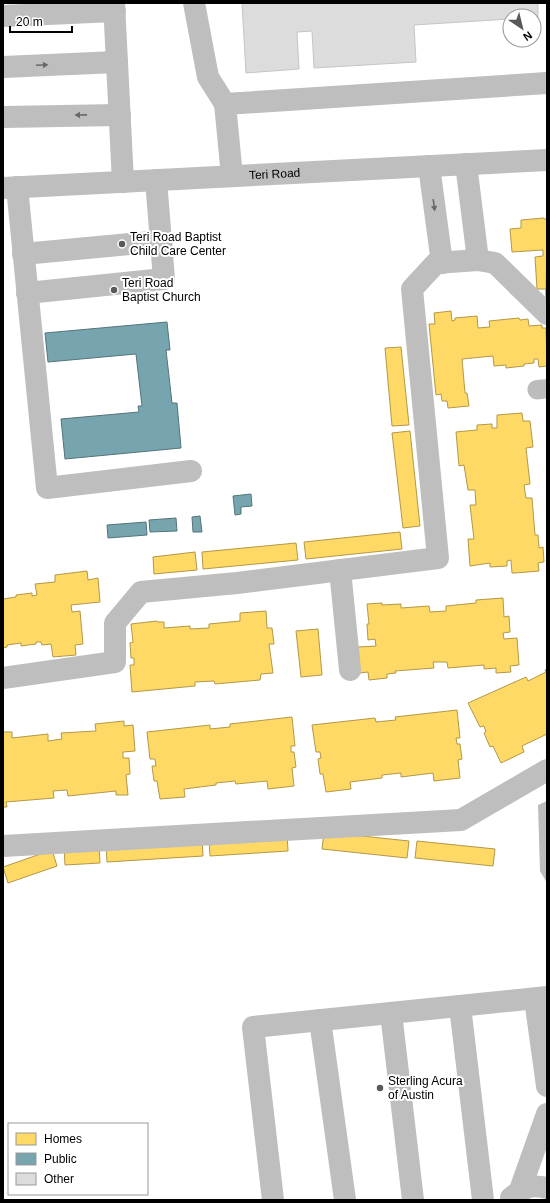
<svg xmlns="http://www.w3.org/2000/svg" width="550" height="1203" font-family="Arial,sans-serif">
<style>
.water{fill:#bcbcbc}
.homes{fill:#ffd966;stroke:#b29847}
.public{fill:#76a5af;stroke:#53747a}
.building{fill:#dcdcdc;stroke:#c5c5c5}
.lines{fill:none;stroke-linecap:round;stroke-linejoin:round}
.minor{stroke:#bebebe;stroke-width:22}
.oneway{fill:#686868}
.poi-dot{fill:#595959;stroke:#fff;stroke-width:1.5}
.labels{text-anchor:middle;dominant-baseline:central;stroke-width:4;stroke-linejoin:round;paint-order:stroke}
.street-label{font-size:12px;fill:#000;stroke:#fff}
.poi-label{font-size:12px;fill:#000;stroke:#fff;text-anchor:start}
</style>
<rect width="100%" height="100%" fill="#fff"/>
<!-- water -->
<path class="water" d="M547,379V398C543,399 537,400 534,399C527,396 525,387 531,382C535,379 542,380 547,379Z
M547,801V883L540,871L538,805Z"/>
<!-- homes -->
<path class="homes" d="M544,218V219H547L546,298V289H537L535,257L543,256V250L512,252L510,229L521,228V220Z
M451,311L452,321L455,320V318L477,316L478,328L490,327L489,321L519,318L520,320L528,319L529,326L542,325V328H546L547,366L539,367L538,359H534V363L524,364V366L506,368V365L494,366L493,356L462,359L465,393H467L469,406L448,408L447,401H442L441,394L436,395L429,324H435L434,313Z
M401,347L409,425L392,426L385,348Z
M522,413L523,421H530L533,447L526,448L530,484L524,485L526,498H532L535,535H538L539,548L543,547L544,562L538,563L539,571L515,573H512L511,560L507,561V566L490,567V563L470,566L468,539H474L470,505H476L475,490H468L464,465L459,466L456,432L477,430V425L492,424V428H497V415Z
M410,431L420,526L403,528L392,433Z
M400,532L402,549L306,559L304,542Z
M296,543L298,560L203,569L202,552Z
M195,552L197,570L154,574L153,557Z
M87,571L88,580L98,578L100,602L71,605L72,612L80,611L83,644L75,645L76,655L53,657L51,644L42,645L41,642H36V644L21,646V643L7,645V647L3,648V599L16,597V595L32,593V596L37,595L35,584L55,582V575Z
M503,598L504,617L509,616L510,632L503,633L504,639L517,638L519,665L510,666L511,672L496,673V668L484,669V665L448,668L447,662H433L434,668L395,671L396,673L387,674V678L369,680L368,672L360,673L358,647L376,646L375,639L368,640L367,624H369L367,604L382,603V605L401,604V608L429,606L430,612L446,611V606L476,603V600Z
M266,611L267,628H272L274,644H269L273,673L261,674L260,680L215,684L214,681L195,682V686L132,692L130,665H134V658H131L130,643L133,642L131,624L157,621V622H164V628L190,626V629L209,628V624L240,621V613Z
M318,629L322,675L301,677L296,631Z
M547,669V734L522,746L524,752L501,763L493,746L490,747L484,733L486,732L484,726L480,727L468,703L526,677L528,681L546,672L545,670Z
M457,710L460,738H456L457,744H460L462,759L458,760L460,778L434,781L433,773L401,777V773L382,775V778L350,782L351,789L326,792L323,774H320L318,759L321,758L320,752H316L312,725L375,718L376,722L396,720L395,717Z
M292,717L295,746H291V752H294L296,767L292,768L294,786L268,789L267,781L236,784L235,781L216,783V785L184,789L185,797L160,799L157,781H154L152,766H156L155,759H150L147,732L210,725V729L230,727V724Z
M124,721V726L133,725L135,751L123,752V758H129L130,774L126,775L128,795H116V791L68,796L67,790L53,791L54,798L6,802L7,807H3V732H12V738L48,734V741L62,739L61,733L96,731L95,724Z
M324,832L409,841L407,858L322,849Z
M287,834L288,851L210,856L209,839Z
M202,839L203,856L107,862L106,846Z
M417,841L495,849L493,866L415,858Z
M99,845L100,863L65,865L64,847Z
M52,850L57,866L8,883L3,867Z"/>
<!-- public -->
<path class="public" d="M167,322L170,350H166L172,403H177L181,448L65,459L61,419L139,412L138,406H142L136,354L48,362L45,333Z
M251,494L252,506L241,507V514L235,515L233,496Z
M200,516L202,532H193L192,517Z
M176,518L177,531L150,532L149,520Z
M146,522L147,535L108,538L107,525Z"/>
<!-- building -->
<path class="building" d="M242,3H538V17L534,18V16H510V19L414,25L416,62L314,68L312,31L297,32L299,69L246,73Z"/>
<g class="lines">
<!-- minor -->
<g class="minor">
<path d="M114,3L123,182"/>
<path d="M194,3L208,77L225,104"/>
<path d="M3,16L115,11"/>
<path d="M3,67L117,62"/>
<path d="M3,117L120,115"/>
<path d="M466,164L478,260"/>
<path d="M429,166L442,263"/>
<path d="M232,176L225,104L547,83"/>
<path d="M17,187L47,488L191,471"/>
<path id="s1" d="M3,188L547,160"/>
<path d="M23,254L162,241"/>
<path d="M27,293L164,279L156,180"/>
<path d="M340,570L350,670"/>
<path d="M3,678L115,662V623L141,592L237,583L438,558L412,289L436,263L478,260L495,263L547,314"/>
<path d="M3,846L461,820L547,770"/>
<path d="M535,999L547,1086"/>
<path d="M460,1006L483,1200"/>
<path d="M391,1013L413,1200"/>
<path d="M320,1020L345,1200"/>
<path d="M520,1190L547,1114"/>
<path d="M511,1198C524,1187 530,1184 547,1188"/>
<path d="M273,1200L253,1027L547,997"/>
</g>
</g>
<!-- one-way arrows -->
<defs><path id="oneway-solid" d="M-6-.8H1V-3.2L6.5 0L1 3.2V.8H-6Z"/></defs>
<g class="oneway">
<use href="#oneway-solid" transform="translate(42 65) rotate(-3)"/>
<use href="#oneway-solid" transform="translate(81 115) rotate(179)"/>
<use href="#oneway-solid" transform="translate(434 205) rotate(82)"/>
</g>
<!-- markers -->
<g class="poi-dot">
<circle cx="122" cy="244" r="4"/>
<circle cx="114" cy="290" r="4"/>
<circle cx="380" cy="1088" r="4"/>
</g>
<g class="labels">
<!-- street labels -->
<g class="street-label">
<text stroke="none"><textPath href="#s1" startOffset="272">Teri Road</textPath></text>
</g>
<!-- poi labels -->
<g class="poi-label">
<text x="130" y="237">Teri Road Baptist<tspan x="130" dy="14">Child Care Center</tspan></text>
<text x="122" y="283">Teri Road<tspan x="122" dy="14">Baptist Church</tspan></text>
<text x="388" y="1081">Sterling Acura<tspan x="388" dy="14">of Austin</tspan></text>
</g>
</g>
<!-- border -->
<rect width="550" height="1203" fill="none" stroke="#000000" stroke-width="8"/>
<!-- legend -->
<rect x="8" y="1123" width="140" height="72" fill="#ffffff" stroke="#999999"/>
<rect x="16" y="1133" width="20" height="12" fill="#ffd966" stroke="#999999"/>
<text x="44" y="1143" font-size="12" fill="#000000">Homes</text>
<rect x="16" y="1153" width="20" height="12" fill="#76a5af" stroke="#999999"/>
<text x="44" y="1163" font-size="12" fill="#000000">Public</text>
<rect x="16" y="1173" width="20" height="12" fill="#dcdcdc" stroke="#999999"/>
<text x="44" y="1183" font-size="12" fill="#000000">Other</text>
<!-- north arrow -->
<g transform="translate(522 28) rotate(145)"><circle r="19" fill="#ffffff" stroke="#999999"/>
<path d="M0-3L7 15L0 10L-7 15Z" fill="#595959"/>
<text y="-6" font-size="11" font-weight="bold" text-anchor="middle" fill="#000000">N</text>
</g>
<!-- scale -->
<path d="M10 26v6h62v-6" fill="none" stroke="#000000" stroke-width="2"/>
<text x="16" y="26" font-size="12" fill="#000000" stroke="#ffffff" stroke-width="3" paint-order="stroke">20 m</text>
</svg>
